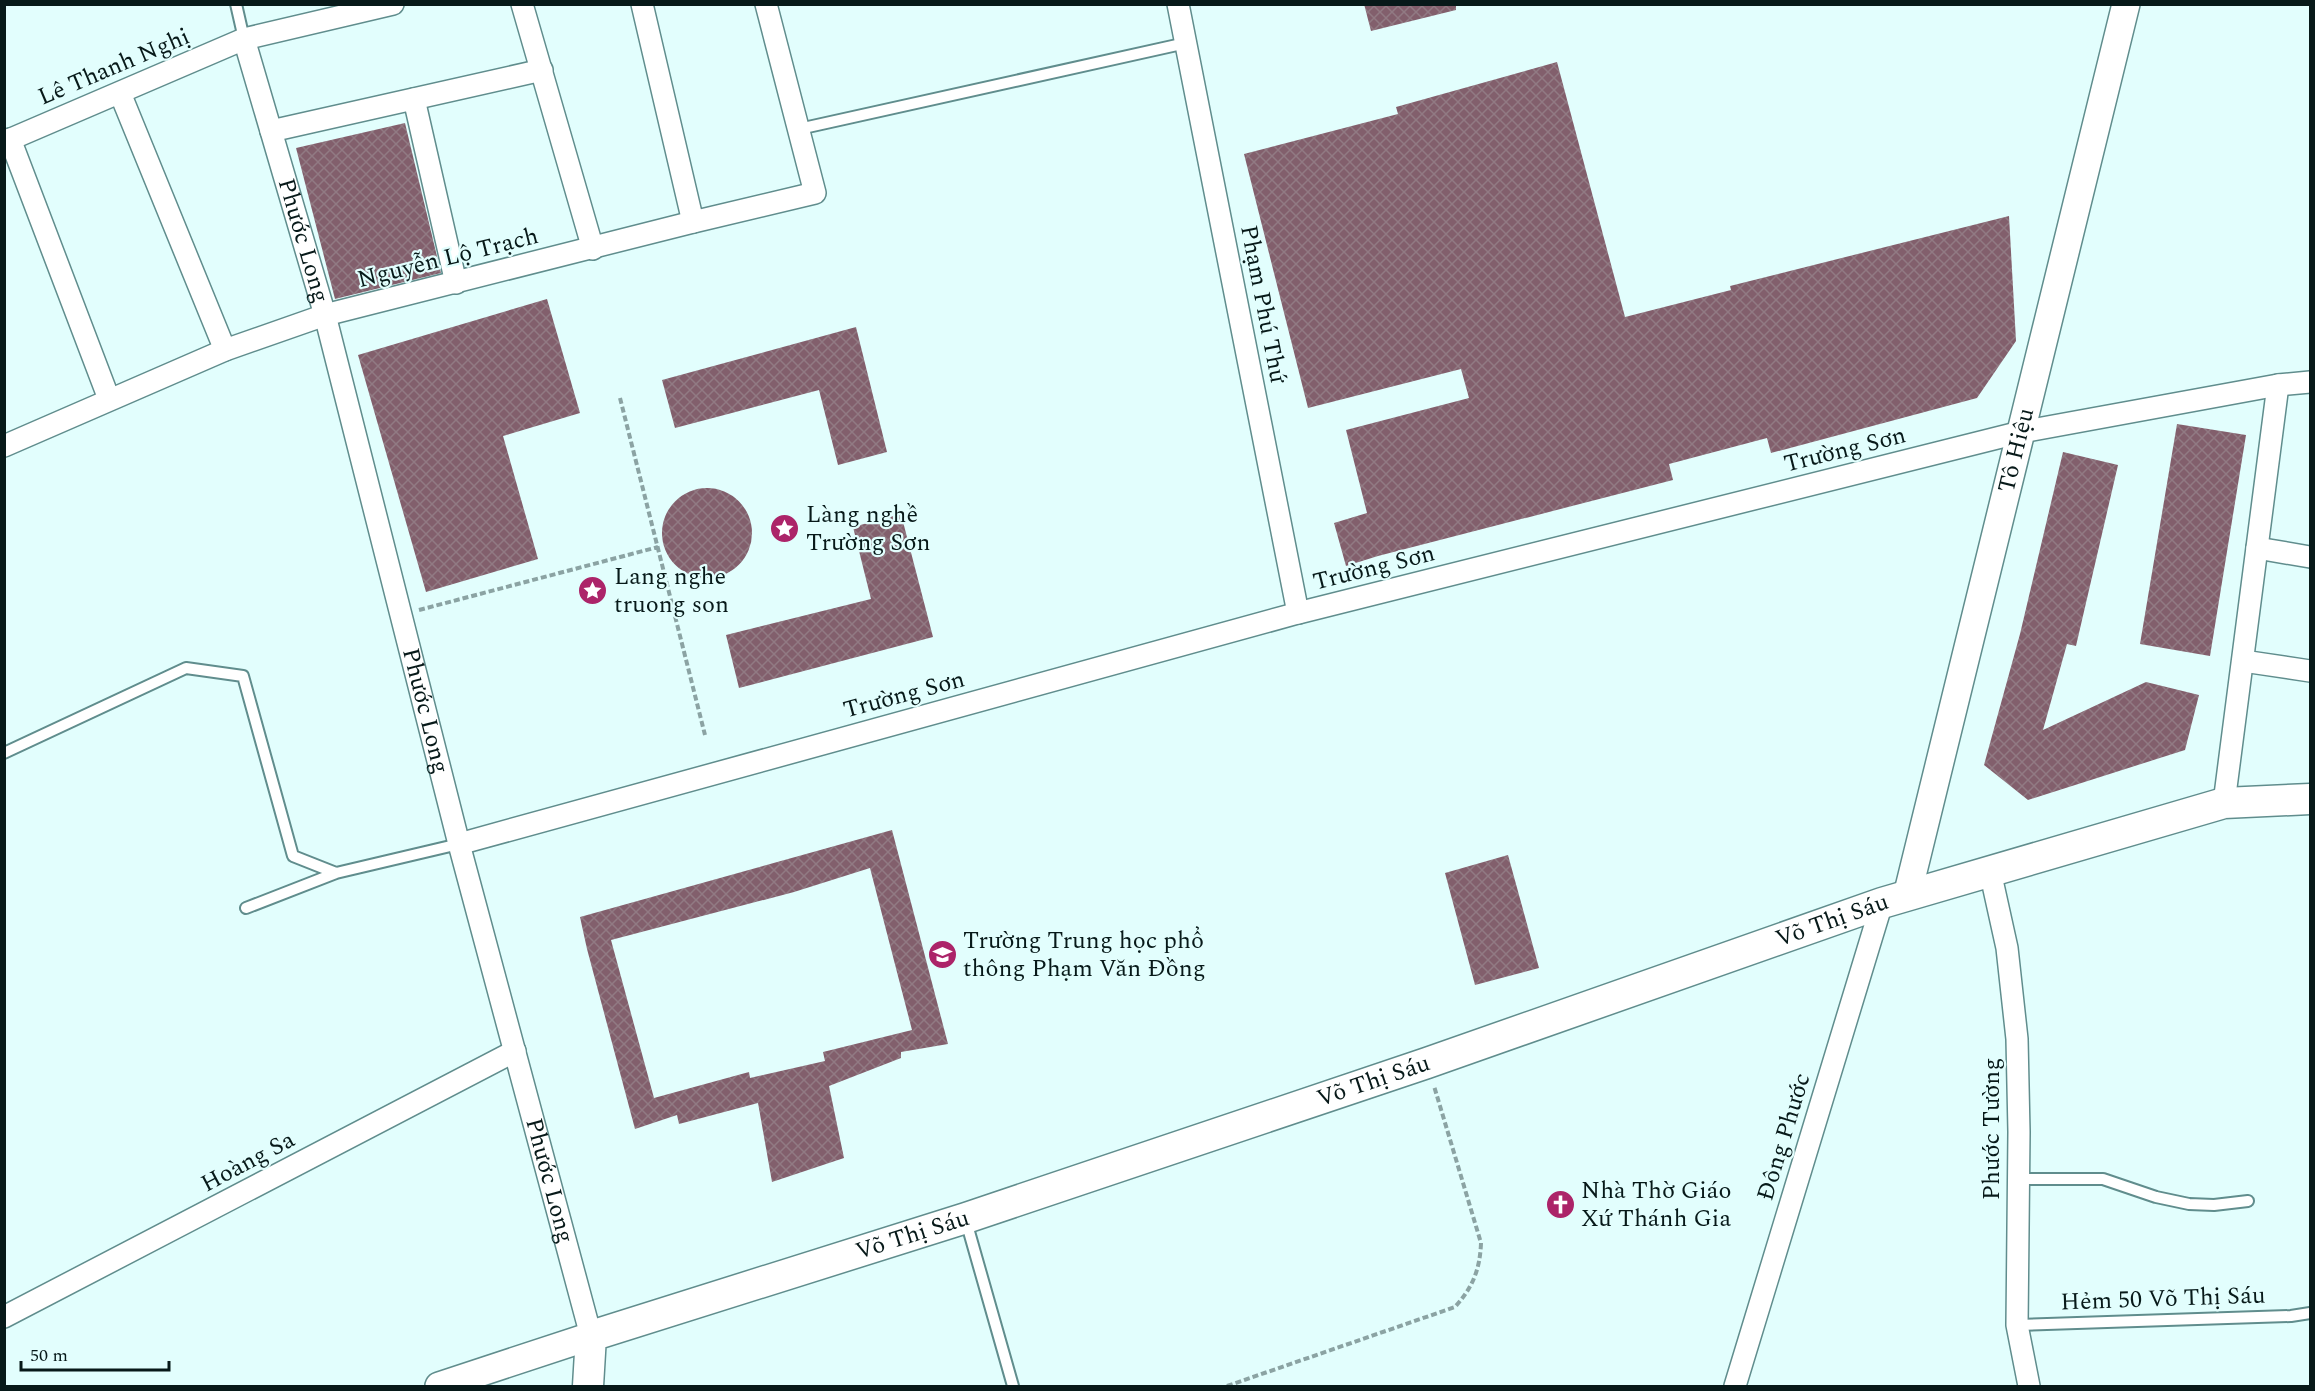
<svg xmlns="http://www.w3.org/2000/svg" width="2315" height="1391" font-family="Spectral,serif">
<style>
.building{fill:url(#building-cross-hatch);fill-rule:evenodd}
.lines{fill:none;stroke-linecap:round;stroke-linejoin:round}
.service-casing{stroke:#608d8d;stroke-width:14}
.minor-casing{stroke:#608d8d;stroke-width:24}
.tertiary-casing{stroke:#608d8d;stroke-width:30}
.secondary-casing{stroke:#608d8d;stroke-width:33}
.path{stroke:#8ba3a3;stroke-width:4;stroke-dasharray:6 3;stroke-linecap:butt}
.service{stroke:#fff;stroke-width:10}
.minor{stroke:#fff;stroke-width:21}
.tertiary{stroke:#fff;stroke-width:27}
.secondary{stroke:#fff;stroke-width:30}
.labels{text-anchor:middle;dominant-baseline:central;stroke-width:4.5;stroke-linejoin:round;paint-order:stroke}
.street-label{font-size:24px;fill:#071919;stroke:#e2fefd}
.poi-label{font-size:24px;fill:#071919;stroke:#e2fefd;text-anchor:start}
</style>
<defs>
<pattern id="building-cross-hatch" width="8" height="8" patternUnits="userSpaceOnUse" patternTransform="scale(1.5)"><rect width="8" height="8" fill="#825f6c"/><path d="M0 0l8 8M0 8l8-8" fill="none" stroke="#917a83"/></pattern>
</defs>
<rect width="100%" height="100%" fill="#e2fefd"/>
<!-- building -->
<path class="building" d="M1364,4H1456V10L1371,31Z
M1557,62L1625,317L1731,290L1730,286L2009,216L2016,341L1977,398L1771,453L1767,438L1669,464L1673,480L1378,556L1346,566L1334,523L1367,513L1346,430L1469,398L1461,369L1308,408L1244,154L1398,114L1396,107Z
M405,123L441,273L335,299L296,148Z
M547,299L580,413L503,436L538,559L426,592L358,355Z
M856,327L887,452L838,465L819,390L675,428L662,380Z
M2177,424L2246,435L2210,656L2140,644Z
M2063,452L2118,465L2076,646L2067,644L2043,730L2146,682L2199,695L2185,750L2028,800L1984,765L2020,634Z
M662 533a45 45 0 1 1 90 0a45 45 0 1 1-90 0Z
M901,514L933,637L739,688L726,635L871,599L853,527Z
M892,830L948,1044L901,1052V1058L829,1086L844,1158L772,1182L758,1103L679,1124L677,1115L635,1129L587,949L580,917ZM870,868L912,1030L823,1052L825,1061L750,1078L749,1072L654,1098L611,940L794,892Z
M1508,855L1539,968L1475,985L1445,873Z"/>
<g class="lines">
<defs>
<path id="service" d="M236,4L244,39
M799,129L1186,43
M4,753L186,668L243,676L293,856L336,873
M246,908L336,873L459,844
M2018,1179H2103L2156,1197L2189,1204L2214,1205L2248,1201
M966,1221L1013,1386
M2017,1325L2291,1316L2310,1313"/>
<g id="minor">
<path d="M522,4L593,249"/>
<path d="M642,4L693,222"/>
<path d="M1178,4L1298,613"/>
<path id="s1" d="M244,39L325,315L459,844L591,1336"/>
<path d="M120,93L225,350"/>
<path d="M414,99L456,283"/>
<path d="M271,131L542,70"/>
<path d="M10,139L109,399"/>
<path d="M4,142L244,39L393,4"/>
<path d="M4,446L225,350L325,315L693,222L815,193L766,4"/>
<path d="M2257,548L2310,557"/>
<path d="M2243,661L2310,671"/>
<path d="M2224,803L2278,385"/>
<path d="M459,844L1298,613L2021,432L2278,385L2310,382"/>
<path d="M1990,871L2007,948L2017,1039L2019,1132L2017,1325L2029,1386"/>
<path d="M4,1317L515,1051"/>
<path d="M1735,1386L1882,903"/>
</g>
<g id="tertiary">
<path id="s2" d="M1907,896L2126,4"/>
<path d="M439,1386L591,1336"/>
</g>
<g id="secondary">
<path id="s3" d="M588,1386L591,1336L966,1218L1427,1063L1882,903L2224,803L2310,799"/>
</g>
</defs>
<!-- service casing -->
<use href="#service" class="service-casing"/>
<!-- minor casing -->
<use href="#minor" class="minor-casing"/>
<!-- tertiary casing -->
<use href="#tertiary" class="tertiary-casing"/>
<!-- secondary casing -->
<use href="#secondary" class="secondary-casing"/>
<!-- path -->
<path class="path" d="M620,398L705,735
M419,610L658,547
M1227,1386L1455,1307C1473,1287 1480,1269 1481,1243L1434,1086"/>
<!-- service -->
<use href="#service" class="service"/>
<!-- minor -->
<use href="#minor" class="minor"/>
<!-- tertiary -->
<use href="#tertiary" class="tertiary"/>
<!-- secondary -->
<use href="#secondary" class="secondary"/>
</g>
<!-- icons -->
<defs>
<symbol id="sight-disc" viewBox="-11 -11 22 22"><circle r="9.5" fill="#ac2469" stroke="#e2fefd"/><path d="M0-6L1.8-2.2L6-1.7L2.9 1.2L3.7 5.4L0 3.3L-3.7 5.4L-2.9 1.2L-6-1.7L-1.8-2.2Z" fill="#fff"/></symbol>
<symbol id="school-disc" viewBox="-11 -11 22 22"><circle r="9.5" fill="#ac2469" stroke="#e2fefd"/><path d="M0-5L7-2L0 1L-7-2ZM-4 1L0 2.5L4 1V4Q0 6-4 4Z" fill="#fff"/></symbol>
<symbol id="church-disc" viewBox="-11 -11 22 22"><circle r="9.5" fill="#ac2469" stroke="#e2fefd"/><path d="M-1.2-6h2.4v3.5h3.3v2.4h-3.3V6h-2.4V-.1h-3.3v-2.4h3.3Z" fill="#fff"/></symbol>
</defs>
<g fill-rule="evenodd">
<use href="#sight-disc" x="768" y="512" width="33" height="33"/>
<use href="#sight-disc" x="576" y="574" width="33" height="33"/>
<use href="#school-disc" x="926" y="938" width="33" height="33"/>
<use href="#church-disc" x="1544" y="1188" width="33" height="33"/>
</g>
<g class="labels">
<!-- street labels -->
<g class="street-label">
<text transform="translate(114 67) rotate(-23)">Lê Thanh Nghị</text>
<text stroke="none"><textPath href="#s1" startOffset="210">Phước Long</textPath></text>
<text transform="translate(448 258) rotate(-14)">Nguyễn Lộ Trạch</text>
<text transform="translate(1263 304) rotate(79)">Phạm Phú Thứ</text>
<text transform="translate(1845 450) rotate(-14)">Trường Sơn</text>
<text stroke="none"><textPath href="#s2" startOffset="459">Tô Hiệu</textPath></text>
<text transform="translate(1374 568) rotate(-14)">Trường Sơn</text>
<text transform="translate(904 695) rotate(-15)">Trường Sơn</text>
<text stroke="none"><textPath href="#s1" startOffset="696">Phước Long</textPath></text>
<text stroke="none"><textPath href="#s3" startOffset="1359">Võ Thị Sáu</textPath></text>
<text stroke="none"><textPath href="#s3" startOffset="873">Võ Thị Sáu</textPath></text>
<text transform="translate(1992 1129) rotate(-90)">Phước Tường</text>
<text transform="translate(1784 1137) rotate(-73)">Đông Phước</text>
<text transform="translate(248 1162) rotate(-28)">Hoàng Sa</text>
<text stroke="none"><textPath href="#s1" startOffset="1182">Phước Long</textPath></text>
<text stroke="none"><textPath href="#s3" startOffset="387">Võ Thị Sáu</textPath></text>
<text transform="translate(2163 1299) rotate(-2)">Hẻm 50 Võ Thị Sáu</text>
</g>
<!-- poi labels -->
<g class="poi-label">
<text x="806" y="515">Làng nghề<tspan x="806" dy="28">Trường Sơn</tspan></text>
<text x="614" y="577">Lang nghe<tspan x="614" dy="28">truong son</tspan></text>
<text x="963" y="941">Trường Trung học phổ<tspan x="963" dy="28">thông Phạm Văn Đồng</tspan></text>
<text x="1581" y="1191">Nhà Thờ Giáo<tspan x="1581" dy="28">Xứ Thánh Gia</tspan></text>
</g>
</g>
<!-- border -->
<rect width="2315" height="1391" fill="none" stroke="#071919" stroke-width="12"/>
<!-- scale -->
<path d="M21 1361v9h148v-9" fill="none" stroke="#071919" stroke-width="3"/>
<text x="30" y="1361" font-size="18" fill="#071919" stroke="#e2fefd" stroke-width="4.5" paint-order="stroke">50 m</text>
</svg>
